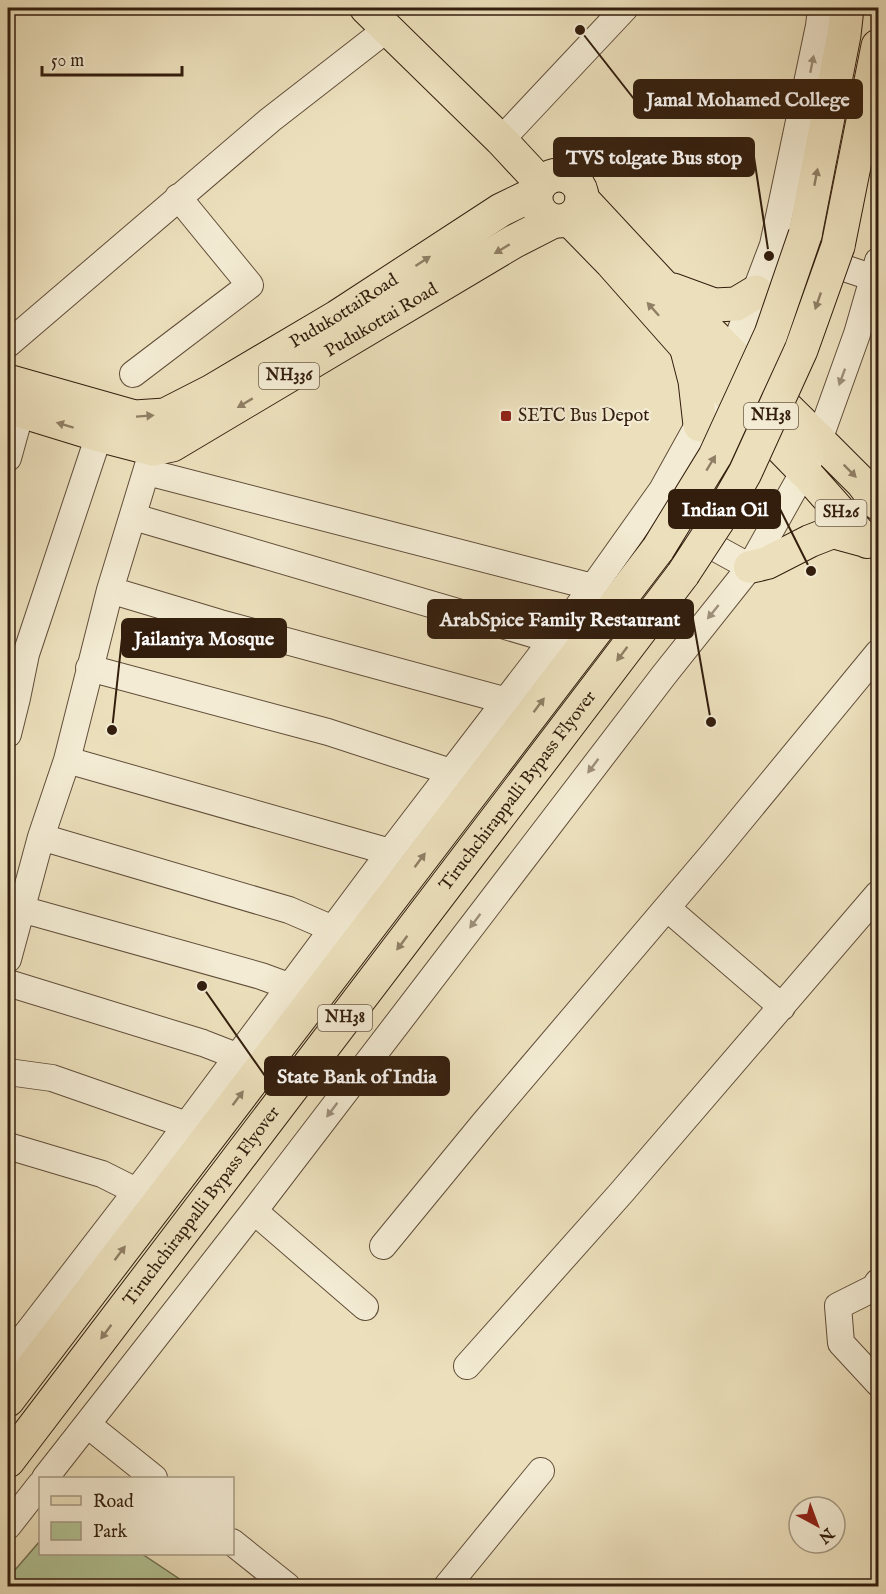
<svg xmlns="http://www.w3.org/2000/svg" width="886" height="1594" font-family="'IM FELL English',serif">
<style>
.green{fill:#b2c395;stroke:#727052;stroke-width:1.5}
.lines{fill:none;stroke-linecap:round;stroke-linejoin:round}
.minor-casing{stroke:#614e3a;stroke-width:28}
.major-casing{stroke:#331e0e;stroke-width:34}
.highway-casing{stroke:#331e0e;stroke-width:35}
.minor{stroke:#f3ebd3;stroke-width:26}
.major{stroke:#ece0bc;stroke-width:32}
.highway{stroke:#ece0bc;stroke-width:33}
.highway-bridge-casing{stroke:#331e0e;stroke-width:35;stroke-linecap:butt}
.highway-bridge{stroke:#ece0bc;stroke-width:33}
.oneway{fill:#9d8f7a}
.oneway2{fill:#907f65}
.poi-dot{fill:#8f2418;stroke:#f3ebd3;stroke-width:2}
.labels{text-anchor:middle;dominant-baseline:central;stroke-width:4.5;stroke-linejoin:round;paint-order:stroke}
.shield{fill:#f3ebd3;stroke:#6d5c49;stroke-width:1.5}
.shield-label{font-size:16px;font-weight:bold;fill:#331e0e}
.street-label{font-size:18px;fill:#331e0e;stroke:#f3ebd3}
.poi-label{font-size:18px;fill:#331e0e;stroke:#f3ebd3;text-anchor:start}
.leader{fill:none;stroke:#331e0e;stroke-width:2}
.callout-dot{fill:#331e0e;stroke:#f3ebd3;stroke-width:2}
.callout{fill:#331e0e;stroke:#331e0e;stroke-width:2}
.callout-label{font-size:20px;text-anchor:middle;font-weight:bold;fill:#fff}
</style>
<rect width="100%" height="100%" fill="#ece0bc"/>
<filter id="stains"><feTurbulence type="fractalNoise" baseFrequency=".00333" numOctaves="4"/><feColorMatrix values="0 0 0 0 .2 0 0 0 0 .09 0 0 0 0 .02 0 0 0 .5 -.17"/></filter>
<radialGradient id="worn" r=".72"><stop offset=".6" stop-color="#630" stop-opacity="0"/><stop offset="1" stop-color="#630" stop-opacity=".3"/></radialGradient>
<!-- green -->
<path class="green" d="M40,1541V1554H142L190,1586H8V1578Z"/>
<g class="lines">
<defs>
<path id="minor" d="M501,140L625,8
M814,258L874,278
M8,344L270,120L387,29
M726,369L773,245L819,26L821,8
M133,374L250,285L178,197
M8,458L21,411
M147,472L593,587
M134,517L553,640
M688,533L750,567
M110,590L220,623L507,701
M89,668L328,732L451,772
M8,734L17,698L26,654L99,435
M67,760L390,852
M41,837L289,910L333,929
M667,908L782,1007
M21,909L261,976L291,987
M8,959L41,837L67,760L110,590L153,449
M8,983L203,1043L239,1057
M8,1072L52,1078L187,1125
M8,1146L102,1174L136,1191
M254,1211L365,1307
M383,1246L484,1123L715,851L878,653
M878,1282L874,1288L838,1306L841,1343L878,1383
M8,1358L156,1166L390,852L593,587L662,490L708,407
M467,1366L621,1193L878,894
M88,1425L154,1478
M45,1478L254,1211L664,675L750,567L804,471L819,440L857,334L878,261
M8,1526L40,1485
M232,1542L287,1586
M447,1586L541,1471"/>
<path id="major" d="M366,8L501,140L541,183
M819,440L862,483L878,504
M804,471L867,542
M750,567L767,563L810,541L833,532L866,541"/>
<g id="highway">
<circle cx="559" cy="198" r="23"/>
<path d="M582,199L663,286L819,440"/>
<path d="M569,219L611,262L719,384L804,471"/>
<path d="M805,235L844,35L847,8"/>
<path d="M838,246L878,46"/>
<path d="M673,290L714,305L736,304L756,292"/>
<path d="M687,350L695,381L700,425"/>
<path id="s1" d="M8,381L135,417L165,415L212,391L337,317L501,210L536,193"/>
<path id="s2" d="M8,407L99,435L153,449L172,445L513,242L554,221"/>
<path d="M8,1400L658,549"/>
<path id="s3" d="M8,1461L683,574"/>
</g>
</defs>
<!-- minor casing -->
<use href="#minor" class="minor-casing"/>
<!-- major casing -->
<use href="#major" class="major-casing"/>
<!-- highway casing -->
<use href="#highway" class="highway-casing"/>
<!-- minor -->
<use href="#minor" class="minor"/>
<!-- major -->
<use href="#major" class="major"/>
<!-- highway -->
<use href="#highway" class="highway"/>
<defs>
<path id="highway-bridge" d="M658,549L715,456L771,334L805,235
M683,574L717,522L745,473L801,350L838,246"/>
</defs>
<!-- highway-bridge casing -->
<use href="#highway-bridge" class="highway-bridge-casing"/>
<!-- highway-bridge -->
<use href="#highway-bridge" class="highway-bridge"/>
</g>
<!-- one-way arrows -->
<defs><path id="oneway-solid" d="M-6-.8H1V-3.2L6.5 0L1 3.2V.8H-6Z" transform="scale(1.5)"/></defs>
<g class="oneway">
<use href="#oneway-solid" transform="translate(812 64) rotate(-79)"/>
<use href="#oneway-solid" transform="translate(842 377) rotate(110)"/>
<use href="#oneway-solid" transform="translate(713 612) rotate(129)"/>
<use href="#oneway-solid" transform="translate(593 766) rotate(127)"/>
<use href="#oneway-solid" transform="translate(475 921) rotate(127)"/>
<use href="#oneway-solid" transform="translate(332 1110) rotate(127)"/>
</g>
<g class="oneway2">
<use href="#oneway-solid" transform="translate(816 177) rotate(-79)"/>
<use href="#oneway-solid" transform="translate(502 249) rotate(149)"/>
<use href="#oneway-solid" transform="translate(423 261) rotate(-33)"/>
<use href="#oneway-solid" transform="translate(818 301) rotate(109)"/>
<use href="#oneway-solid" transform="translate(653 309) rotate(-132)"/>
<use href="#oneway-solid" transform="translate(245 403) rotate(149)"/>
<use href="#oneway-solid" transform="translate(145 416) rotate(-4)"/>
<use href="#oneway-solid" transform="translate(65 425) rotate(-163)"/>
<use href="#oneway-solid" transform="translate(711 463) rotate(-59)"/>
<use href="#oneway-solid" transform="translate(850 471) rotate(45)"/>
<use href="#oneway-solid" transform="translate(622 654) rotate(127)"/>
<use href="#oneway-solid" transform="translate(539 705) rotate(-53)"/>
<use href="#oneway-solid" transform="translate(420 860) rotate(-53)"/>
<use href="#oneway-solid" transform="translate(402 943) rotate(127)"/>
<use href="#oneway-solid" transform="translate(238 1098) rotate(-53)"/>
<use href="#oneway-solid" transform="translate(120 1253) rotate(-53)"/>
<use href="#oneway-solid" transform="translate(106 1332) rotate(127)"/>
</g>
<!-- markers -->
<rect class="poi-dot" x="500" y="410" width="12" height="12" rx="3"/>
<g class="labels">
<!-- shield labels -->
<g class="shield">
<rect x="259" y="363" width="60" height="26" rx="4.5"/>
<rect x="744" y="403" width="54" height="26" rx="4.5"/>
<rect x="815.5" y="500" width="51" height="26" rx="4.5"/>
<rect x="318" y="1005" width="54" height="26" rx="4.5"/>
</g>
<g class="shield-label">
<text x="289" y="376">NH336</text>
<text x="771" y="416">NH38</text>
<text x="841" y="513">SH26</text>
<text x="345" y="1018">NH38</text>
</g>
<!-- street labels -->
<g class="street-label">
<text stroke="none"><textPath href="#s1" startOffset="369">PudukottaiRoad</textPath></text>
<text stroke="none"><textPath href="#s2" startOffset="414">Pudukottai Road</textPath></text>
<text stroke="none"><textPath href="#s3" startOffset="842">Tiruchchirappalli Bypass Flyover</textPath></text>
<text stroke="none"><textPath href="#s3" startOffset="320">Tiruchchirappalli Bypass Flyover</textPath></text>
</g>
<!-- poi labels -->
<g class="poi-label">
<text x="518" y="416">SETC Bus Depot</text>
</g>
</g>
<!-- callouts -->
<path class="leader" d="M580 30L634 99M769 256L754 157M811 571L780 509M711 722L693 619M112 730L122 638M202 986L265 1076"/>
<g class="callout-dot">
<circle cx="580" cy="30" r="6"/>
<circle cx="769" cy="256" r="6"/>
<circle cx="811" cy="571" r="6"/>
<circle cx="711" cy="722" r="6"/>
<circle cx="112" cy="730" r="6"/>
<circle cx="202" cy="986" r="6"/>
</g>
<g class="callout">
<rect x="634" y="80" width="228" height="38" rx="6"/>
<rect x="554" y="138" width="200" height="38" rx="6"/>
<rect x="669" y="490" width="111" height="38" rx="6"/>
<rect x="428" y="600" width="265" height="38" rx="6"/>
<rect x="122" y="619" width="164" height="38" rx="6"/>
<rect x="265" y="1057" width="184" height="38" rx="6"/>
</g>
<g class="callout-label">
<text x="748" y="106">Jamal Mohamed College</text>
<text x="654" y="164">TVS tolgate Bus stop</text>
<text x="725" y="516">Indian Oil</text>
<text x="560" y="626">ArabSpice Family Restaurant</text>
<text x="204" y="645">Jailaniya Mosque</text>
<text x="357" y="1083">State Bank of India</text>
</g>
<!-- margin -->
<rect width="886" height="1594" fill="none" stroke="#ece0bc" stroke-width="30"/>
<rect x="9" y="9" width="868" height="1576" fill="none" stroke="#331e0e" stroke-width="3"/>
<rect x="15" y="15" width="856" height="1564" fill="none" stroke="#331e0e" stroke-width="1.5"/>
<!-- legend -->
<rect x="39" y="1477" width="195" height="78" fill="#f3ebd3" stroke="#a69984" stroke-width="1.5"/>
<rect x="51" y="1496" width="30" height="9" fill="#ece0bc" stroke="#a69984" stroke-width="1.5"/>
<text x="93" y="1507" font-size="18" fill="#331e0e">Road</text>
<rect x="51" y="1522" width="30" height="18" fill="#b2c395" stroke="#a69984" stroke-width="1.5"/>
<text x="93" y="1537" font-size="18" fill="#331e0e">Park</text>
<!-- north arrow -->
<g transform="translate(817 1525) rotate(139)"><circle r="28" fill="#f3ebd3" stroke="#a69984" stroke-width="1.5"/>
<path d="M0-4.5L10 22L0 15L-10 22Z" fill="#8f2418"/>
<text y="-9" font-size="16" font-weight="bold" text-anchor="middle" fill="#331e0e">N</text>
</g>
<!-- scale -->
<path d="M42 66v9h140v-9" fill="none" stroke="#331e0e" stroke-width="3"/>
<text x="51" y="66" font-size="18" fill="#331e0e" stroke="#f3ebd3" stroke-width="4.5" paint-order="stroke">50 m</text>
<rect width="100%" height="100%" filter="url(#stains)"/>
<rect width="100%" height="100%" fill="url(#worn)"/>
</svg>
